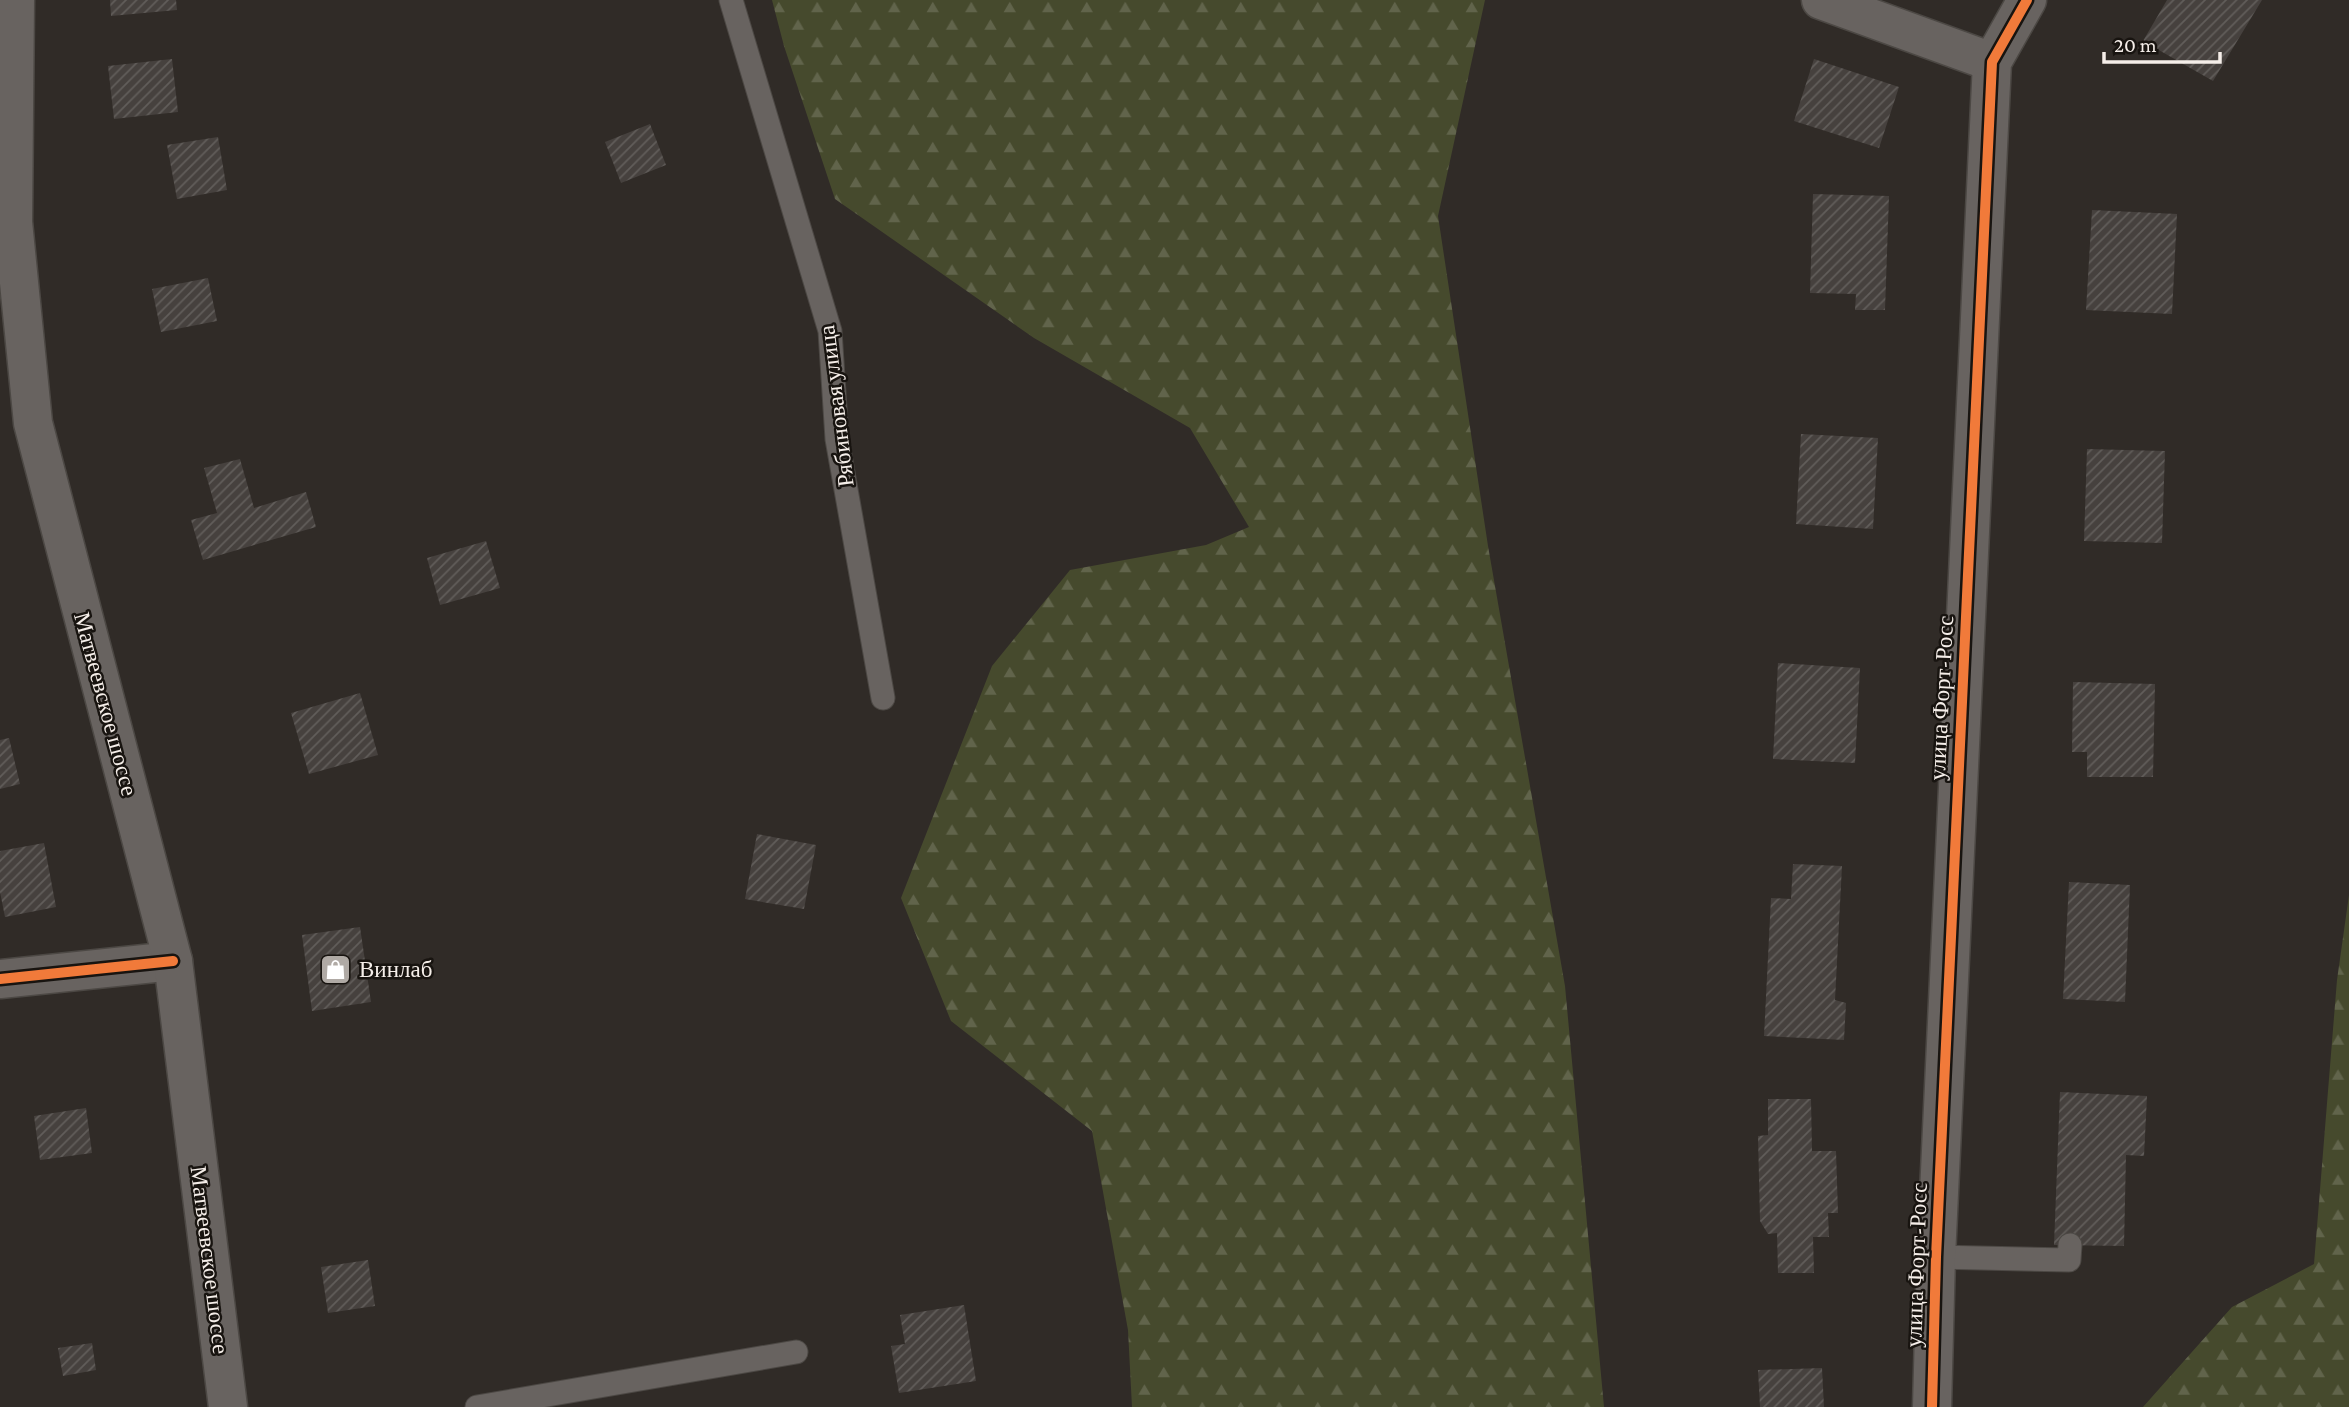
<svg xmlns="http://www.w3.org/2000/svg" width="2349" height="1407" font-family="'Crimson Pro',serif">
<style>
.forest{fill:url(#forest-firs)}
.building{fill:url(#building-hatch)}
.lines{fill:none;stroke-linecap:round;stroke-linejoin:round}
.lane-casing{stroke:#4c4844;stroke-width:25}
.street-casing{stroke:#4c4844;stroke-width:41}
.secondary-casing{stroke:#4c4844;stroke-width:41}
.lane{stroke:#686360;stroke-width:23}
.street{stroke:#686360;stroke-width:38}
.secondary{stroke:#686360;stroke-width:38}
.cycleway-casing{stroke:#181410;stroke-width:15}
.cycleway{stroke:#f17a3a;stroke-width:10}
.labels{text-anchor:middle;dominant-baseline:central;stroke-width:5;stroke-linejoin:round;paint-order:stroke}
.street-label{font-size:23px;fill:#f5eee9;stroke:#181410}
.poi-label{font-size:23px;fill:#f5eee9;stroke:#181410;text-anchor:start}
</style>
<defs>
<pattern id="forest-firs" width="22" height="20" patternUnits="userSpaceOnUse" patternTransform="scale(1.75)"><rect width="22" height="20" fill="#464a2d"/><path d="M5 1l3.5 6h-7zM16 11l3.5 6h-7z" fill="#61644b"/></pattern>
<pattern id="building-hatch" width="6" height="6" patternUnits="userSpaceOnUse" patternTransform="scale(1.75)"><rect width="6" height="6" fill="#46413e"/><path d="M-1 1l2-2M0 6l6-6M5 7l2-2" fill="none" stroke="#615d5a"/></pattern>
</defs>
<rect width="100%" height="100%" fill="#302b27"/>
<!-- forest -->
<path class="forest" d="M772,0H1485L1438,216L1488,546L1565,986L1604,1407H1132L1128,1330L1092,1131L951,1021L901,898L992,666L1070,570L1206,545L1249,527L1190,428L1034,338L835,199L784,46Z
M2349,895V1407H2143L2232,1307L2314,1264L2337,980Z"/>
<!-- building -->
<path class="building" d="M110,0H176L177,10L111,16Z
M2167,0H2262L2213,81L2143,41Z
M172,59L178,112L114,119L108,66Z
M1814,59L1899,87L1879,148L1794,121Z
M650,124L666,165L621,183L605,142Z
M218,137L227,190L177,199L167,145Z
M1813,194L1889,196L1885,310H1855L1856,294L1810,293Z
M2092,210L2177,214L2172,314L2086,310Z
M208,278L217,321L161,332L152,289Z
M1801,434L1878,438L1873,529L1796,524Z
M2087,449L2165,451L2162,543L2084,541Z
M240,459L254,508L306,492L316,527L203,560L191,520L217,513L204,468Z
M486,541L500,588L440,605L427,558Z
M1778,663L1860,668L1855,763L1773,759Z
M2073,682L2155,684L2153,777H2087V752H2072Z
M360,693L378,755L309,774L291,713Z
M9,738L20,784L0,789V740Z
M757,834L816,845L804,909L745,899Z
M44,843L56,907L5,917L0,892V851Z
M1793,864L1842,866L1835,1000L1846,1003L1844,1040L1764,1036L1771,898L1791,899Z
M2069,882L2130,885L2125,1002L2063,999Z
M360,927L371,1002L312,1011L302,935Z
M2060,1092L2147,1096L2144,1156L2126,1155L2124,1246L2054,1245Z
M1768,1099H1811L1812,1151H1836L1838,1213H1828L1829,1237H1813L1814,1273H1778L1777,1233L1768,1234L1760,1221L1758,1136L1768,1135Z
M86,1108L92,1153L40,1160L34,1116Z
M368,1260L375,1306L328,1313L321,1267Z
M964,1305L976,1381L899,1393L891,1346L905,1344L900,1315Z
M92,1343L96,1370L63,1376L58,1348Z
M1822,1368L1824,1407H1760L1758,1370Z"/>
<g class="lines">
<defs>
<path id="lane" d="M731,0L830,331L837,439L883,698
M1936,1257L2069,1260L2070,1245
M477,1407L796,1352"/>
<path id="street" d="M1821,0L1992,62
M0,979L173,961
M1932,1407L1936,1257L1992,62L2027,0"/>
<path id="secondary" d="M15,0L13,222L33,423L173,961L228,1407"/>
</defs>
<!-- lane casing -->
<use href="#lane" class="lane-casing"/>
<!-- street casing -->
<use href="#street" class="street-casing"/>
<!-- secondary casing -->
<use href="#secondary" class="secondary-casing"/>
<!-- lane -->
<use href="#lane" class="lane"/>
<!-- street -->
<use href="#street" class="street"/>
<!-- secondary -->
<use href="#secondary" class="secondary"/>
<defs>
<path id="cycleway" d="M0,979L173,961
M1932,1407L1936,1257L1992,62L2027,0"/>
</defs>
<!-- cycleway casing -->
<use href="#cycleway" class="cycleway-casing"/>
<!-- cycleway -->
<use href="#cycleway" class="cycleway"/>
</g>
<!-- icons -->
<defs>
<symbol id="shop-square" viewBox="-11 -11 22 22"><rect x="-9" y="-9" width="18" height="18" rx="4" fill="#b0aaa5" stroke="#181410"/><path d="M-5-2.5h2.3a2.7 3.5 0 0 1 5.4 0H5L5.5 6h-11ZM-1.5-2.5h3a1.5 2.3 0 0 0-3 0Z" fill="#fff"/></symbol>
</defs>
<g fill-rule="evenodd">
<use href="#shop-square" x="318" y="952" width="35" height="35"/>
</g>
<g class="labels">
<!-- street labels -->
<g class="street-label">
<text transform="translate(836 406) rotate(-97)">Рябиновая улица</text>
<text transform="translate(1941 698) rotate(-87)">улица Форт-Росс</text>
<text transform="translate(106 704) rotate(75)">Матвеевское шоссе</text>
<text transform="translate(210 1260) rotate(83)">Матвеевское шоссе</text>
<text transform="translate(1916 1265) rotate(-88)">улица Форт-Росс</text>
</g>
<!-- poi labels -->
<g class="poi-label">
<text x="359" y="969">Винлаб</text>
</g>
</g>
<!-- scale -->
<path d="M2104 52v10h116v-10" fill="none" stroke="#f5eee9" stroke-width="3.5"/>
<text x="2114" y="52" font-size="21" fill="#f5eee9" stroke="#181410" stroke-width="5" paint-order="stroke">20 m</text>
</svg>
